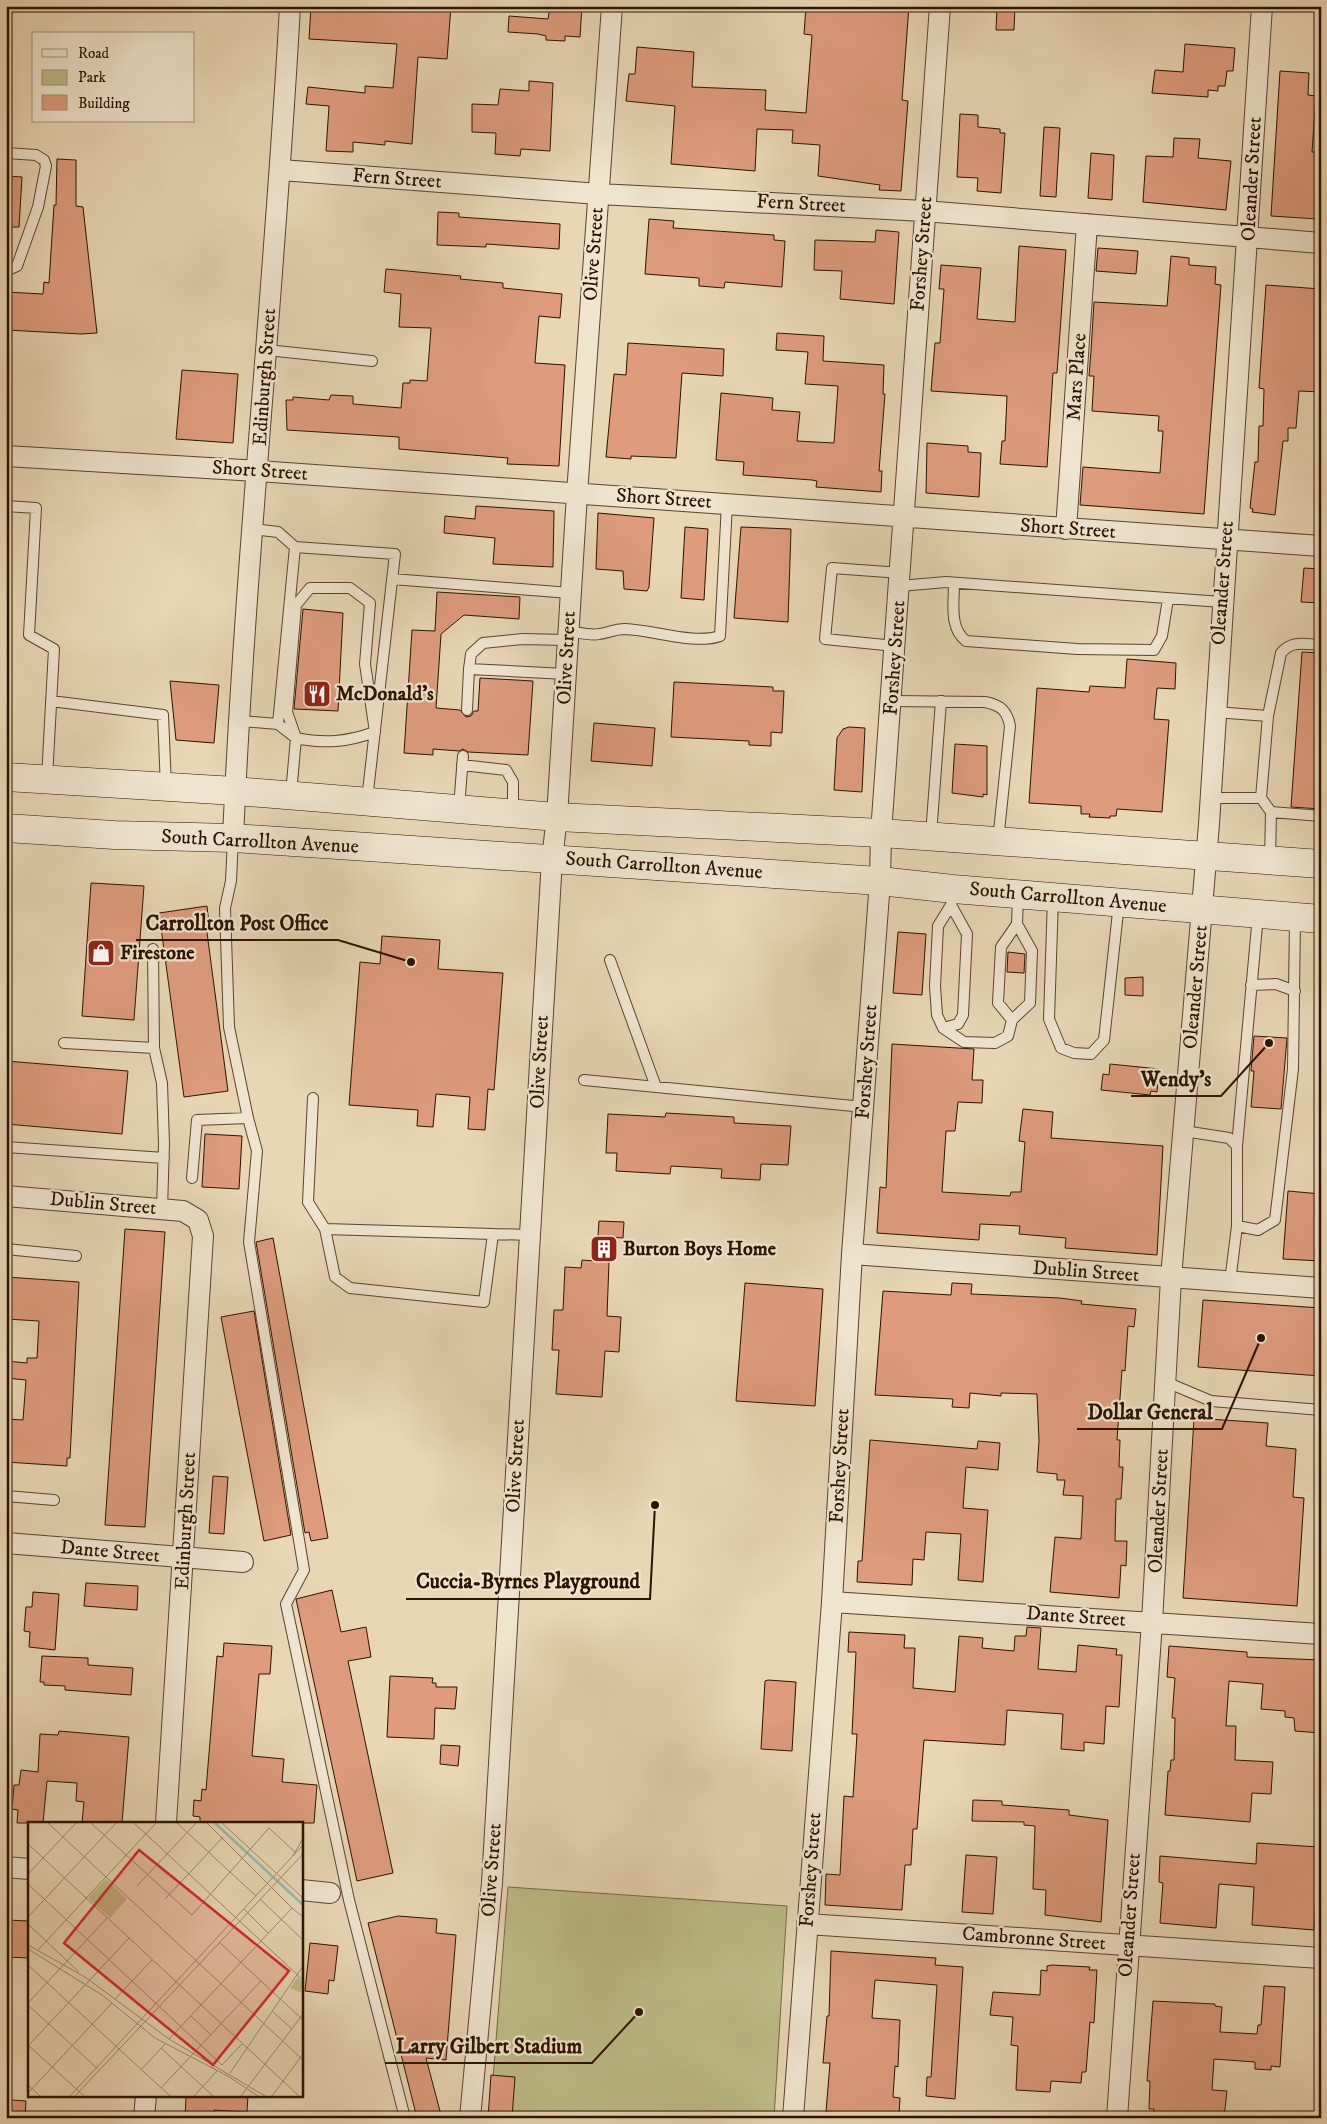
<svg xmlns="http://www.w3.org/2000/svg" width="1327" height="2124" font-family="'IM FELL DW Pica',serif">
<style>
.green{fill:#bebc88;stroke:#756744}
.building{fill:#de9b7e;stroke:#2c1200}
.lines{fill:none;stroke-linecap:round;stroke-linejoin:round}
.service-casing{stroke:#5b432d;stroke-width:12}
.minor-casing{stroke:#5b432d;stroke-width:22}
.secondary-casing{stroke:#2c1200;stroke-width:29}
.service{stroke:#f0e4cf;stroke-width:10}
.minor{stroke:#f0e4cf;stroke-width:20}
.secondary{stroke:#f0e4cf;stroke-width:28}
.labels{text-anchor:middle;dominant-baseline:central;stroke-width:4.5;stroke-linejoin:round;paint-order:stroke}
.street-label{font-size:20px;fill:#2c1200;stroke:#f0e4cf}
.poi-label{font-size:20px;font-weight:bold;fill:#2c1200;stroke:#f0e4cf;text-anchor:start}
.inset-river{fill:none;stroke:#98b9aa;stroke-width:2.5}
.inset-road{fill:none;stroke:#9d886d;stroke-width:1}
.view{fill:#d62828;fill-opacity:0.15;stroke:#d62828;stroke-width:2.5}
.inset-edge{fill:none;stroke:#2c1200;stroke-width:2.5}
.leader{fill:none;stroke:#2c1200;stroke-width:2}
.callout-dot{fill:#2c1200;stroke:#f0e4cf;stroke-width:2}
.callout-label{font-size:21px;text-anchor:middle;font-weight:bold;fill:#2c1200;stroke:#f0e4cf;stroke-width:4.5;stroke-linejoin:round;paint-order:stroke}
</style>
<rect width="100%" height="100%" fill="#e8d6b5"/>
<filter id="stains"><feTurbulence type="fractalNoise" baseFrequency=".004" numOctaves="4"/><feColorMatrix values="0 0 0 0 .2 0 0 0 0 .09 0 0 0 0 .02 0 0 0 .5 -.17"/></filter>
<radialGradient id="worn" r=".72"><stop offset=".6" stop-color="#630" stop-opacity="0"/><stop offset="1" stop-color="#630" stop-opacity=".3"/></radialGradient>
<!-- green -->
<path class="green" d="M508,1887L787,1906L774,2118H490Z"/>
<!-- building -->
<path class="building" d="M311,6H451L447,59L418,57L412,144L385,141V145L353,142V152L326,151L329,106L306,104L308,87L365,93V86L393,88L397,44L309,39Z
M550,6H582L580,37L565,36V41L546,40V36L538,34L508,32L509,16L548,19Z
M806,6H909L902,100L908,101L901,191L879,190L880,185L818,176L820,145L792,143L793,130L757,129L755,171L671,164L675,106L626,101L629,74H635L637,47L694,52L692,87L766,90L765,110L806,113L812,35L804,34Z
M997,6H1015L1014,30H996Z
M1185,44L1235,48L1233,71H1227L1225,86H1218V91L1208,90V97L1152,93L1155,70L1183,72Z
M1280,71L1309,73L1308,95L1316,96L1312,152H1321L1318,219L1271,216Z
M529,81L553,83L550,151L521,149L520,156L495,154L496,133L472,132V104L498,105L500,89L529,91Z
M960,114L978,115V127L1000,129V133H1005L1001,193L977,191L978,178L957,177Z
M1044,127L1060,128L1056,197L1040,196Z
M1174,138L1200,139L1198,158L1231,161L1226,210L1143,202L1146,156L1173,157Z
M1091,153L1114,155L1112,200L1088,198Z
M57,159L76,160V206L83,207L97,333L81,334L6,330V292L43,294L44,282L49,283L54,205H56Z
M6,176L22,177L19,227H6Z
M438,212L459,213V217L560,224L559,249L486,244V247L437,245Z
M649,219L674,221L673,228L774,235V240L785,241L782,287L725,282L724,288L699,286V278L645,274Z
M876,230L899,232L894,304L840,299L842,271L814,270L815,240L875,242Z
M1019,246L1066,250L1057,373H1053L1047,467L1000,464L1002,441H1005L1007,396L931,391L935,343H940L944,289H939L941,265L981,268L977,319L1015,322Z
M1098,248L1138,251L1136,274L1096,271Z
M1171,256L1189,258V265L1216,267L1215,284L1221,285L1204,514L1080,505L1083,467L1160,473L1163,431H1158L1159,416L1092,411L1094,376H1089L1091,351L1094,302L1167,306Z
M386,269L461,276L460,279L503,283V288L562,294L560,318L539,316L536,351L535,363L565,365L559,466L507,464L508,458L399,449V437L287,430L286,400H293V397L329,400L331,395L353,396V404L401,408L403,383H410V380L427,381L431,328L399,327L401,294L384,292Z
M1266,285L1321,289V392L1299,391L1296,428H1288V441H1283L1275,515L1252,512L1253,509L1250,508L1255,462H1258L1259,426H1263L1264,389L1259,388Z
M777,333L824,336L823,361L884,365L883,394H885L879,471H882L881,492L816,487L817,481L812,480L743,475L744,462L716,460L721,393L773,398L772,410L800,412L797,441L834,443L838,386L805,384L808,352L776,350Z
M628,343L724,349L723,376L682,373L676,458L631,456V459L606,457L614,374L626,375Z
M182,370L238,374L233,443L176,439Z
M927,443L968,446V452L981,453L979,497L926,493Z
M476,506L554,511L553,567L493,564L495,538L444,533L445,516L475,519Z
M598,513L654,518L649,587L647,591L624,589L623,571L596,569Z
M685,527L708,529L704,600L681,598Z
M741,527L791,529L788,622L734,618Z
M1304,568L1321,569V603L1301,602Z
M437,592L520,597L519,619L464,615L441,634L436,708L460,710L466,717L471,716L474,711H478L480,678L533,681L528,755L468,752L463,749L459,751L433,749V755L404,753L412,630L435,631Z
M303,609L343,613L338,711L294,709Z
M1302,652L1321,653V809L1291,807Z
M1127,659L1176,663L1175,689L1157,688L1154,719L1169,720L1162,812L1117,809L1116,816H1110V818L1089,817L1090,814H1081V806L1029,803L1037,688L1089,692L1090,686L1125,688Z
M170,681L219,685L214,743L176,740Z
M674,682L773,687V691H784L782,733L771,732V746L749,745V741L671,737Z
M594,723L655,728L652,766L591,761Z
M849,727L865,728L862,792L834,790L837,738L843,729Z
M955,744L987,746V795L983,794V797L952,793Z
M91,883L144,886L134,1020L82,1016Z
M207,906L209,924L206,925L228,1091L184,1097L159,913Z
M898,932L926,934L922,995L893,993Z
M382,936L440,940L438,969L503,973L494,1090L488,1089L485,1130L468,1129L470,1097L436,1094L433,1127L417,1126L418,1110L349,1105L360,962L380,964Z
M1008,952L1025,954L1024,973L1007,972Z
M1143,977V996L1125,995V978Z
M1254,1036L1287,1038L1281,1109L1251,1107L1254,1071H1251Z
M892,1044L974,1049L972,1080H983L982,1103L958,1102L955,1131H946L942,1192L1010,1196L1011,1192H1021L1025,1142L1019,1141L1023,1109L1053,1112L1051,1138L1163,1146L1157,1255L1065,1248L1066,1238L1019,1234L1020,1226L980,1224L979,1240L877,1233L880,1187L886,1188Z
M6,1061L128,1071L122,1134L6,1124Z
M1110,1064L1159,1069L1157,1092L1151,1091L1150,1095L1101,1090L1103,1074L1109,1075Z
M666,1113L734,1117V1123L791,1126L788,1165L761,1164L760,1180L721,1178L722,1169L671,1166L670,1174L616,1171L617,1153H606L608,1114L665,1117Z
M205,1134L242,1136L239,1189L202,1187Z
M1288,1191L1321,1194V1261L1283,1259Z
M599,1221L624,1222L623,1238L598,1236Z
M125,1229L165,1232L145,1527L105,1525Z
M273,1238L328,1538L311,1541L309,1532L305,1533L256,1242Z
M582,1260L609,1262L607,1316L621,1317L619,1352L605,1351L602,1397L556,1394L559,1350H552L554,1310H563L565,1267L581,1268Z
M6,1277L79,1282L70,1458H67V1466L6,1462V1419L23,1420L26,1380L6,1378V1361L27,1363V1358H37L39,1321L6,1319Z
M745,1283L823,1289L815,1406L736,1401Z
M952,1283L972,1284L971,1294L1060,1298L1082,1301L1081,1304L1136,1309L1134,1327L1128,1326L1125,1371L1122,1370L1117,1440H1120L1119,1467H1123L1121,1499H1116L1115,1541H1127L1126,1566L1121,1565L1119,1598L1050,1592L1055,1537L1081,1539L1083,1496L1063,1495L1065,1480H1057V1474L1037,1472L1039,1441L1037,1394L1001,1393V1396L970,1393L969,1408L952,1407L953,1399L875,1395L883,1291L951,1295Z
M1203,1300L1321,1308V1376L1198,1367Z
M254,1311L291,1535L264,1541L221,1317Z
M1194,1418L1268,1423L1266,1446L1296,1449L1293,1497L1304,1498L1297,1606L1183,1598Z
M870,1440L977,1449L978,1441L1000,1443L998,1470L966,1467L963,1508L988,1510L983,1582L958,1580L961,1534L926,1532L924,1560L913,1559L912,1585L857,1582L858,1561H862Z
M213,1476L228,1477L224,1534L209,1533Z
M86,1583L138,1586L137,1610L84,1606Z
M332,1590L341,1632L366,1627L371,1657L348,1661L393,1873L357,1881L296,1599Z
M33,1592L59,1594L55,1650L29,1647L30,1632L24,1631L26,1607H32Z
M1027,1627L1041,1628L1038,1669L1076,1672L1078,1645L1117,1649L1116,1655H1122L1119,1707L1106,1706L1104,1744L1084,1742V1751L1061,1749L1063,1714L1007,1710L1005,1745L924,1740L917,1829H913L911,1865H905L902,1910L825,1905L826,1874L840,1875L844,1796L853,1797L857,1734H852L856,1652H848L849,1632L905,1635L904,1648H915L913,1688L955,1692L959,1636L983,1638L982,1648L1014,1651L1015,1636H1026Z
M224,1643L272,1646L270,1674H259L252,1756L284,1759L282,1782L317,1785L314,1823H200V1817L193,1816L194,1800L201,1801L202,1789L206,1790L217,1656L223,1657Z
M1169,1646L1247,1652V1657L1321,1660L1320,1733L1295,1731L1294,1718L1285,1717V1711L1261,1709L1263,1684L1229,1681L1226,1726H1236L1235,1760L1273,1762L1271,1794L1252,1793L1250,1822L1165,1815L1168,1771H1170L1171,1760H1174L1175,1718H1172L1175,1678L1167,1677Z
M42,1656L88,1658V1665L133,1668L131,1695L65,1690V1686L44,1685V1682H40Z
M390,1676L433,1678L432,1683H436V1687H457L455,1709L435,1708L434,1739L387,1737Z
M768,1680L796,1682L792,1751L761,1749L765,1681Z
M59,1731L129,1737L122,1823H82L84,1802L76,1801L77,1783L47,1781L43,1823H17L18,1810L12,1809L14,1785H19L21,1770L38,1772L40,1734L58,1735Z
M441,1745L460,1746L458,1766L440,1764Z
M973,1800L1002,1801V1805L1069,1810V1815L1108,1820L1101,1922L1045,1915L1046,1890L1033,1889L1035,1826L1024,1825V1822L972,1821Z
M1257,1843L1319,1847L1314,1930L1252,1925L1254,1887L1219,1884L1216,1928L1160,1923L1163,1883L1159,1882L1160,1856L1256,1864Z
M966,1855L997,1857L993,1914L962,1912Z
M398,1916L437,1919L436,1933L456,1935L446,2060L426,2058L441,2115L429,2118H417L368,1923Z
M6,1920L29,1921V1958L6,1957Z
M310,1943L338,1946L334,1981L329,1980L328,1994L305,1991Z
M831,1951L936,1958L935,1965L963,1967L955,2099L926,2096L927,2077H931L937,1985L875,1980L872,2018L900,2020L898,2067L895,2066L893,2097L900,2098L899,2115L826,2112L830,2063H823L827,2016H829Z
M1052,1965L1090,1967L1089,1970H1097L1094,2023L1090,2022L1086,2072H1082L1081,2083L1051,2081L1050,2092L1016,2090L1018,2046L1011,2045L1013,2017L990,2015L993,1992L1040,1995L1041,1970L1047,1971V1966Z
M1264,1986L1285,1987L1280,2067L1271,2066V2070L1255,2069V2062L1214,2059L1212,2090L1227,2091L1224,2118H1153L1154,2109H1149L1150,2081H1147L1153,2001L1215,2004V2006L1222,2007L1220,2032L1257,2034L1258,2025H1261Z
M491,2075L515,2077L512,2118H488Z
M188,2095H248L247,2112L214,2110V2118H185L186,2097Z
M11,2100L26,2101L25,2118H9Z"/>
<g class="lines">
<defs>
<path id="service" d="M6,153L36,155L44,160L46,166L38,207L17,266L6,271
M267,350L372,361
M6,506L36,508L29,635L54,649L47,779
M253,529L278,532L295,547
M392,579L570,593
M954,583C954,603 949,628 966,641L1077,649L1154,650L1162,636L1168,599
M900,586L946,582L1222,602
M310,588H350L370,603L365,664L375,732C347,742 325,744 296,738L287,712L296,605Z
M568,631C577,632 590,636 599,634C608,633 614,629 625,629C654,630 694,645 720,636L727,504
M895,646L825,639L832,568L901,573
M469,669L471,654L483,643L522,639L567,640
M51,701L163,715L166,787
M891,701L985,702C1000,705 1007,710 1010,726L998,841
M467,710L469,669L566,674
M1268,716L1281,653C1292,640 1305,644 1321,645
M240,721L278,724
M462,765L506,770L513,782V812
M291,794L296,738L278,724L295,547L395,554L367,800
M1210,798H1261L1268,716L1215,712
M1261,798L1271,812L1321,816
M459,808L463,756
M931,835L941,701
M1270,861L1271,812
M953,891L951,905L938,926L935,986L937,1015L943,1028L964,1042L995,1043L1008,1036L1012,1020L998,1003L1001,947L1017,924
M1053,898L1049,1019L1061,1048L1074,1053L1091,1054L1104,1040L1119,903
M153,949L154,1048L162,1083L164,1144L162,1209
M610,960L656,1087
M1251,985L1276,984L1295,991
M1012,1020L1030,1003L1032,951L1017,924L1018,896
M943,1028L958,1024L963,1015L967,934L951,905
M64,1043L154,1048
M1321,1060V1065
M584,1080L864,1107
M313,1098L308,1202L325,1229L530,1235
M248,1118L257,1151L249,1242L304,1570L286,1604L349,1900L405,2118
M1184,1131L1229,1138L1237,1146V1226L1230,1282
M1237,1146L1258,915
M6,1147L164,1158
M192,1178L197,1120L248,1118L229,1027L225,908L231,881L233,839
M1237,1226L1258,1230L1275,1220L1293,1069L1295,918
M325,1229L335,1277L350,1288L484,1302L493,1234
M6,1249L76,1256
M1166,1382L1211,1401L1321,1410
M6,1496L54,1500"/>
<path id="minor" d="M281,170L599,194L924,211L1321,243
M6,456L258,471L1321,546
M1066,529L1087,224
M233,838C245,561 275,284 290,6
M6,1196L183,1211L198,1220L203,1236L166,1823
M852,1254L1321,1288
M6,1543L243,1562
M832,1602L1321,1634
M6,1867L29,1869
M301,1890L330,1893
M807,1924L1321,1958
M144,2118L146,2095
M470,2118L492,1883L552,859L557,817L577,494L612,6
M793,2118L832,1602L852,1254L880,881L881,833C903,558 919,282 940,6
M1117,2118L1152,1622L1171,1278L1209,824L1262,6"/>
<path id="secondary" d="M6,777L235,791L557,817L881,833L1321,864
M6,828L114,835L233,838L880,881L953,889L1321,919"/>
</defs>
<!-- service casing -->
<use href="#service" class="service-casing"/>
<!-- minor casing -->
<use href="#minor" class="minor-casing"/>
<!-- secondary casing -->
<use href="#secondary" class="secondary-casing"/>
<!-- service -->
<use href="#service" class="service"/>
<!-- minor -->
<use href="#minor" class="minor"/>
<!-- secondary -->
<use href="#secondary" class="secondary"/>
</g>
<!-- icons -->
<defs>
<symbol id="restaurant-square" viewBox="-11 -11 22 22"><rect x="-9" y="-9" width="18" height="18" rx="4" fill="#8f2418" stroke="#f0e4cf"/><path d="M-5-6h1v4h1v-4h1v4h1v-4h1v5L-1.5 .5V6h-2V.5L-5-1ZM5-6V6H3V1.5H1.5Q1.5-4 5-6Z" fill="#fff"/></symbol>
<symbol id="shop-square" viewBox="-11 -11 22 22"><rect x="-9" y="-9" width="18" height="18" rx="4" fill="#8f2418" stroke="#f0e4cf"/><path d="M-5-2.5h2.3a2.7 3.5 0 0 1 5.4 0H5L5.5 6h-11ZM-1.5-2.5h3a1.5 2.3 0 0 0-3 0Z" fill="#fff"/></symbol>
<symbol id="building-square" viewBox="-11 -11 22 22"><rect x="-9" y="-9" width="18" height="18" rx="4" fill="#8f2418" stroke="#f0e4cf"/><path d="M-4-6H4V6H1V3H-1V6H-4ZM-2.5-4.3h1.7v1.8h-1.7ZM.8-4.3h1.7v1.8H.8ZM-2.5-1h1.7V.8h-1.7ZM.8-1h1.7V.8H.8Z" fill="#fff"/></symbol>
</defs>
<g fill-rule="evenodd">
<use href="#restaurant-square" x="301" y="678" width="32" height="32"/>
<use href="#shop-square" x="85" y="937" width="32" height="32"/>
<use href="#building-square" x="588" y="1233" width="32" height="32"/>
</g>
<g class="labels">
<!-- street labels -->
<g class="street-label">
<text transform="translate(397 179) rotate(4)">Fern Street</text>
<text transform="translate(1252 179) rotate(-87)">Oleander Street</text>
<text transform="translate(801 204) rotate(3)">Fern Street</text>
<text transform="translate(594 254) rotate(-86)">Olive Street</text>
<text transform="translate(922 254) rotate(-86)">Forshey Street</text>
<text transform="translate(265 377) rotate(-86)">Edinburgh Street</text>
<text transform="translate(1077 377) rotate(-86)">Mars Place</text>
<text transform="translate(260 471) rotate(4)">Short Street</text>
<text transform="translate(664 499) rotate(4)">Short Street</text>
<text transform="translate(1068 529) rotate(4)">Short Street</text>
<text transform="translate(1223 583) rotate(-86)">Oleander Street</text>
<text transform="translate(567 658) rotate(-87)">Olive Street</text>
<text transform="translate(895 658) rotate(-86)">Forshey Street</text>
<text transform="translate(260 842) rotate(3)">South Carrollton Avenue</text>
<text transform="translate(664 866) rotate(4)">South Carrollton Avenue</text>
<text transform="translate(1068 898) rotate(5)">South Carrollton Avenue</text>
<text transform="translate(1196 987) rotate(-85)">Oleander Street</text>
<text transform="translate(540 1062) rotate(-87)">Olive Street</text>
<text transform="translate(867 1062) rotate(-86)">Forshey Street</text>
<text transform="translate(103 1204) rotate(5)">Dublin Street</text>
<text transform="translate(1086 1272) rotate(4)">Dublin Street</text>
<text transform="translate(516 1466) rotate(-87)">Olive Street</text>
<text transform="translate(840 1466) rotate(-87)">Forshey Street</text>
<text transform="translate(1159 1511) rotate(-87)">Oleander Street</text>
<text transform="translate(186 1521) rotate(-87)">Edinburgh Street</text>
<text transform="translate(110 1552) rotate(5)">Dante Street</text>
<text transform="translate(1076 1617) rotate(4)">Dante Street</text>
<text transform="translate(492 1870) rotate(-86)">Olive Street</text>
<text transform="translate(811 1870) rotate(-86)">Forshey Street</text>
<text transform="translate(1130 1915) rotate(-86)">Oleander Street</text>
<text transform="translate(1034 1939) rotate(4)">Cambronne Street</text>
</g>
<!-- poi labels -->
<g class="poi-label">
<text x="336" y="694">McDonald's</text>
<text x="120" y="953">Firestone</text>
<text x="623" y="1249">Burton Boys Home</text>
</g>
</g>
<!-- overview -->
<g transform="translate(28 1822)">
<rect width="275" height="275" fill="#e8d6b5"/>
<path d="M78,57L99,77L82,96L60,76ZM270,155L275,160L273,171L262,166Z" fill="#bebc88"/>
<path class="inset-river" d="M187,1L274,82"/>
<path class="inset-road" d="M20,1L275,238M63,1L164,93L241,6L267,30M106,1L275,158M149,1L228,74M179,1L264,86M194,1L274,75L275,92M0,22L271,274M265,34L275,16M0,52L48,1M0,62L194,243M109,64L168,1M137,77L195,15M232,77L275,118M216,87L240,111M0,95L88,1M0,102L51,150M191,120L275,198M0,123L57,155L141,217L237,274M0,127L74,173L127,216L198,253L230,274M10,128L128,1M0,143L142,274M87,177L124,138M0,181L79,96M0,183L70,247M244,189L264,207M163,194L183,213M141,217L264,86L275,95M0,223L56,274M0,224L101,116M133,226L185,274M194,243L214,222M113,248L137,222M202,251L275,144M0,263L12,274M133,266L233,159M0,271L84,181M42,274L275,23M47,274L275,32M166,274L189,249M213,274L275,192M244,274L275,232"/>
<path class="view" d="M111,28L261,149L185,243L36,121Z"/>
<rect width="275" height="275" class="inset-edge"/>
</g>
<!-- callouts -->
<path class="leader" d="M411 962L338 940H136M1269 1043L1221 1096H1131M1261 1338L1222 1429H1077M655 1505L650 1599H406M639 2012L592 2063H385"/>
<g class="callout-dot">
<circle cx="411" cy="962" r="5"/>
<circle cx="1269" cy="1043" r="5"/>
<circle cx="1261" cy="1338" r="5"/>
<circle cx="655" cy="1505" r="5"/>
<circle cx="639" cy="2012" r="5"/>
</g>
<g class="callout-label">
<text x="237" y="930">Carrollton Post Office</text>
<text x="1176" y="1086">Wendy's</text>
<text x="1150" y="1419">Dollar General</text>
<text x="528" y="1588">Cuccia-Byrnes Playground</text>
<text x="489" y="2053">Larry Gilbert Stadium</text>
</g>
<!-- margin -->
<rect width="1327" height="2124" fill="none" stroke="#e8d6b5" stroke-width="25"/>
<rect x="8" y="8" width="1312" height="2109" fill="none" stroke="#2c1200" stroke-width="2.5"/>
<rect x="12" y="12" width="1302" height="2099" fill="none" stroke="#2c1200"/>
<!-- legend -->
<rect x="32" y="32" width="162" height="90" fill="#f0e4cf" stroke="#a2907c"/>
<rect x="42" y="49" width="25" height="8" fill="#f0e4cf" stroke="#a2907c"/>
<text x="78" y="58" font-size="15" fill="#2c1200">Road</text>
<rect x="42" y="70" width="25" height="15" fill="#bebc88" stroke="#a2907c"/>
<text x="78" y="82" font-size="15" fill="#2c1200">Park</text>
<rect x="42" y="95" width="25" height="15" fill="#de9b7e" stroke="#a2907c"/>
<text x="78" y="108" font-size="15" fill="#2c1200">Building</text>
<rect width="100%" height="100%" filter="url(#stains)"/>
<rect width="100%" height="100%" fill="url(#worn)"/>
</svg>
